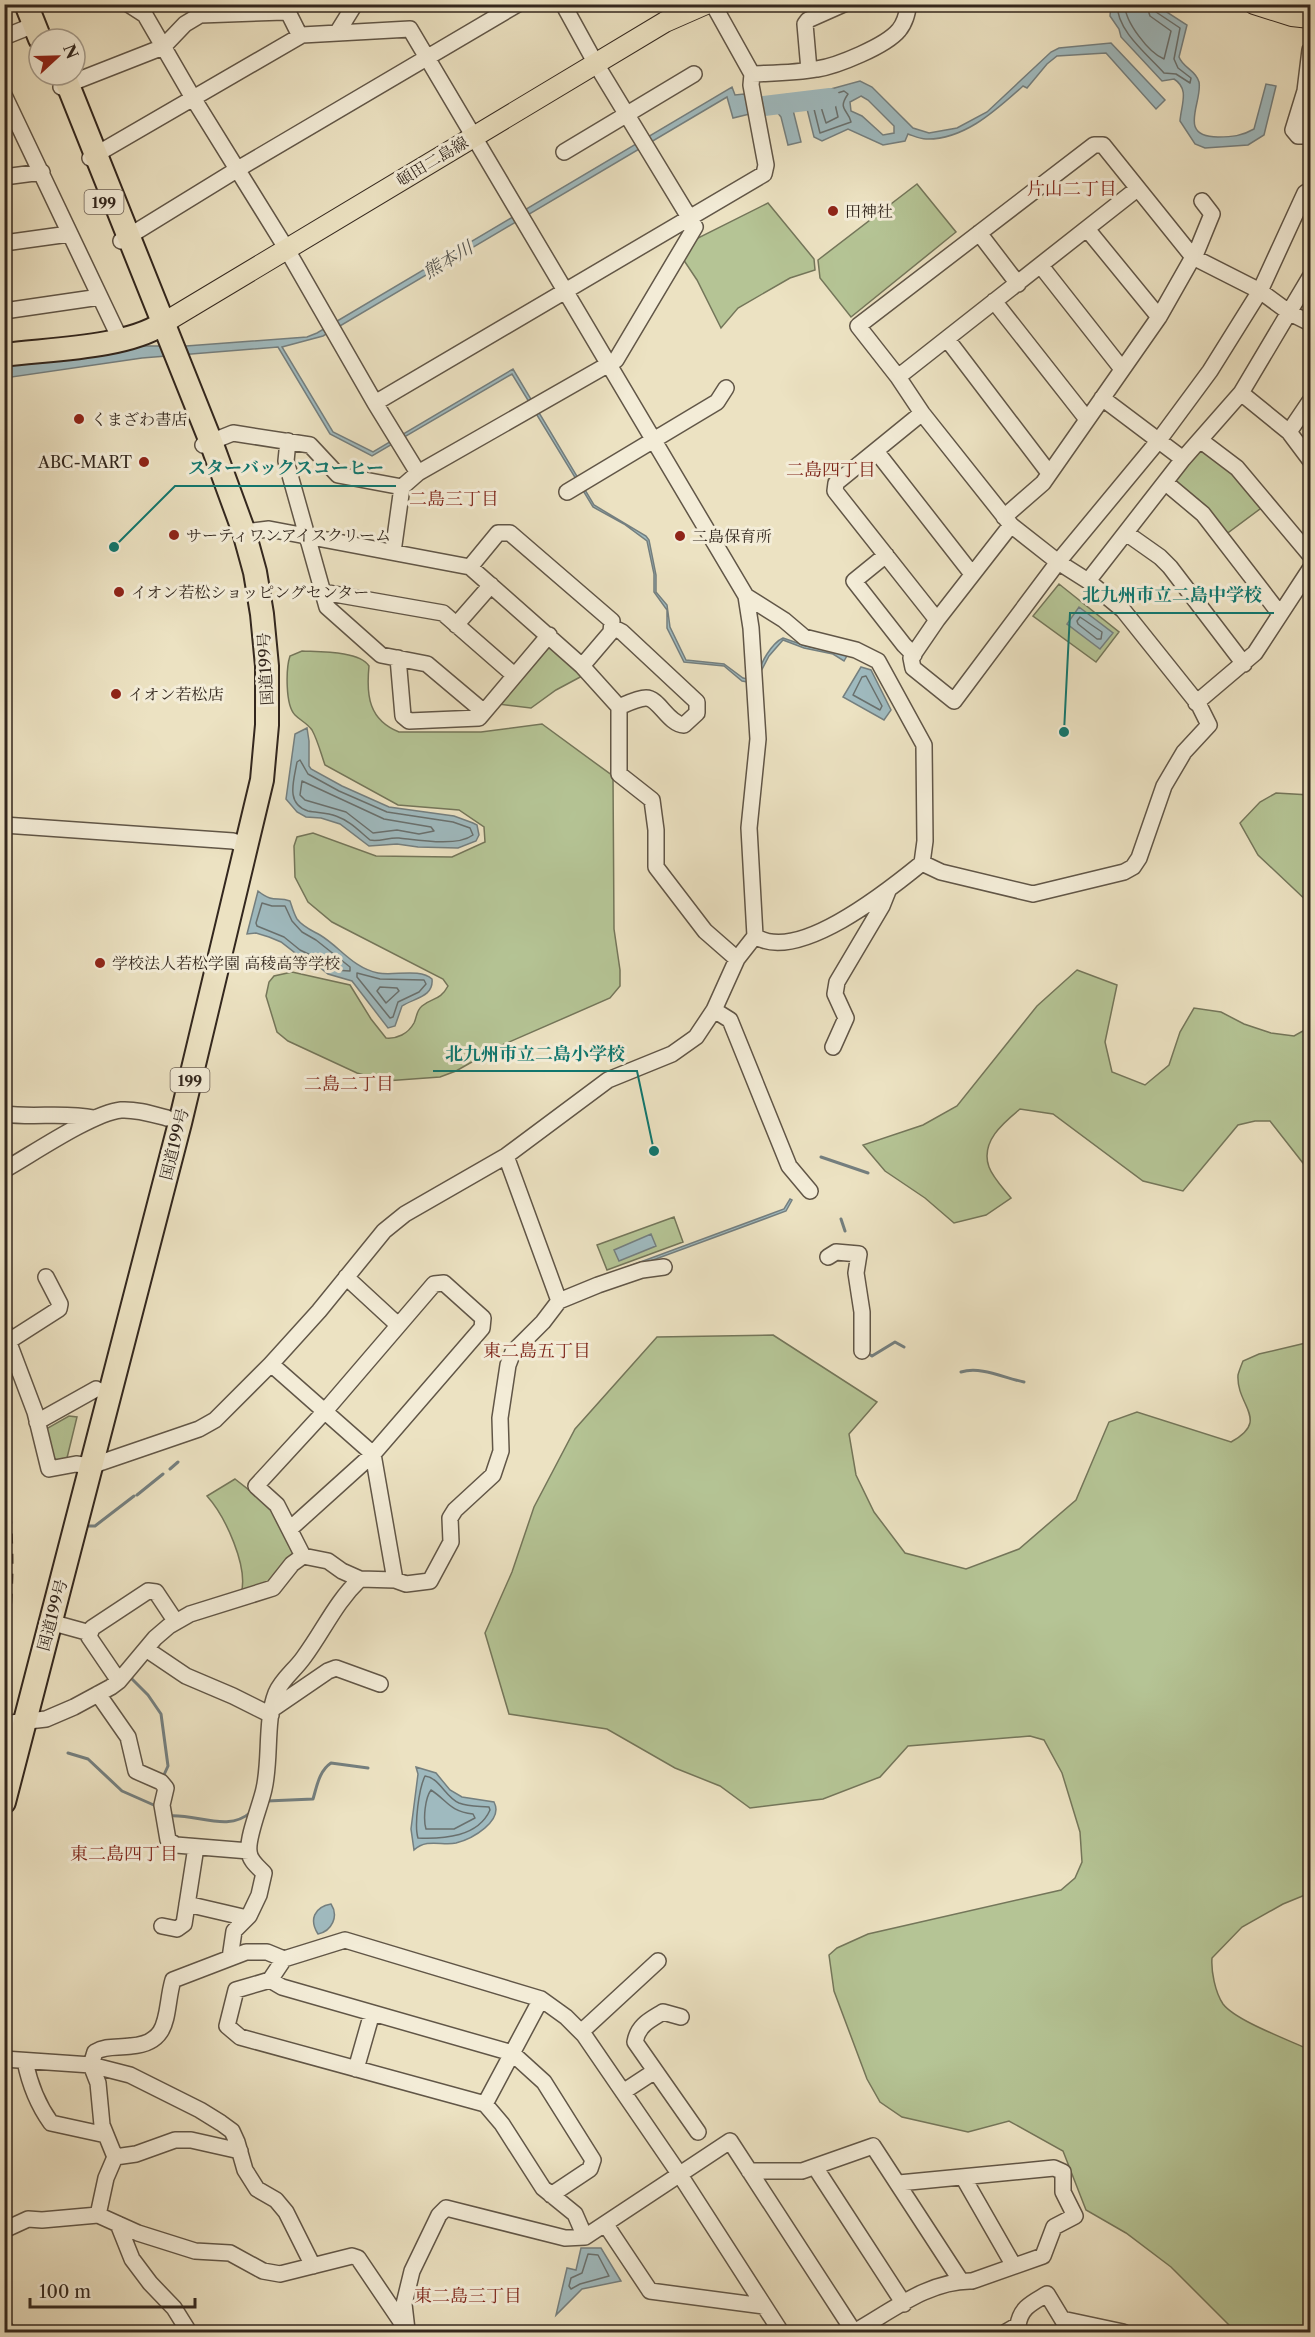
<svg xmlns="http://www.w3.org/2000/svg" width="1315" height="2337" font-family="'Libre Caslon Text','Noto Serif JP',serif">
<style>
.green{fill:#b5c495;stroke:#74765a;stroke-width:1.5}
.water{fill:#9fbabf;stroke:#747f7f;stroke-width:1.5;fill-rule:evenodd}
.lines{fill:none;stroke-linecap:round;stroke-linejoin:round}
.shore{stroke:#69706e;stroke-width:1.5}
.stream{stroke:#747f7f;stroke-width:3}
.river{stroke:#9fbabf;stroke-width:20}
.minor-casing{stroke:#615647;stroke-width:18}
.major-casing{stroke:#33271e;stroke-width:22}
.highway-casing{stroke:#33271e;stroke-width:26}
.minor{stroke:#f3ecd7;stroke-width:15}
.major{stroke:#ece2c2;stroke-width:20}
.highway{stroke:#ece2c2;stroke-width:22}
.rail{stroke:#33271e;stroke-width:3;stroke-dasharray:10 10;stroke-linecap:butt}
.poi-dot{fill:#8f2418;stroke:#f3ecd7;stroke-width:2}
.labels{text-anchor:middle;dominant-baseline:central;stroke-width:6;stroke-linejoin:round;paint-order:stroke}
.shield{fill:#f3ecd7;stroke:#6d6256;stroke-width:1.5}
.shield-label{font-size:15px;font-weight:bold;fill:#33271e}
.street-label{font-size:16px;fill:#33271e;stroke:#f3ecd7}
.poi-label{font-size:16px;fill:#33271e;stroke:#f3ecd7;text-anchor:start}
.neighbourhood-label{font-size:18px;fill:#7a1f14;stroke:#f3ecd7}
.water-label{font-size:18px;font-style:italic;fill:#53534e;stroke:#f3ecd7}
.leader{fill:none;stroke:#0f766e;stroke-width:2}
.callout-dot{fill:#0f766e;stroke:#f3ecd7;stroke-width:2}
.callout-label{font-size:18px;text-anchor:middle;font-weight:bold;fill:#0f766e;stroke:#f3ecd7;stroke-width:6;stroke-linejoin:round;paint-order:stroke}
</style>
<rect width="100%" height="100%" fill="#ece2c2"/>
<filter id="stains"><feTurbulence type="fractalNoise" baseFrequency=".00333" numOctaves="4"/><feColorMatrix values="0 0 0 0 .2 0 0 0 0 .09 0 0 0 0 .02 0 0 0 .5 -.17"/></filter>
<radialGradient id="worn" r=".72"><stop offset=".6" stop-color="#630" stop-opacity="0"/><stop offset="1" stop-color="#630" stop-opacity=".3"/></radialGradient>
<!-- green -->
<path class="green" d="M917,184L956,232L851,317L820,278L818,260Z
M768,203L814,259L815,270L790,278L738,308L721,328L697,280L683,259L696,239Z
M1208,449L1236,473L1264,506L1225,535L1175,481L1199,450Z
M1059,584L1119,632L1096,662L1033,616Z
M553,646L584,675L556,690L531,708L498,704L547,647Z
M302,651C320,652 359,651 369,666C366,696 369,720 399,732H481L542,724L613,776L614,929L620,970V986L610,998L500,1046L456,1071L440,1077L385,1081L357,1073L288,1041L277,1032L266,996L269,982L274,976L292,972L350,985L371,1019L386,1038C397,1039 408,1034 414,1023C417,1017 416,1011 422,1006C433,997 440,1001 448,986L443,979L332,922L308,902L295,877L294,846L297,837L313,833L376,856L452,857L485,842L484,827L459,810L398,805L325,765C321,754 318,741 312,730C307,723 301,721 295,715C285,705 286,668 290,656Z
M1276,793L1310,795V904L1258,855L1240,823L1260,802Z
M1077,970L1117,985L1105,1042L1112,1072L1145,1085L1169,1065L1180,1032L1194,1008L1221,1012L1244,1024L1271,1033L1294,1036L1310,1027V1172L1270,1121H1255L1238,1125L1183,1191L1143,1181L1053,1114L1020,1109C1003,1123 980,1142 989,1167C993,1178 1004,1189 1011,1198L986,1215L954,1223L925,1198L885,1171L863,1145L923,1125L957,1106L1037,1006Z
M674,1217L683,1242L607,1270L597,1245Z
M773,1335L877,1402L849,1434L856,1475L874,1512L905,1553L966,1569L1019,1549L1076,1500L1109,1422L1137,1412L1231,1442C1271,1420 1236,1406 1238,1375C1239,1371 1241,1366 1243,1361L1259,1354L1310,1342V1893L1283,1904L1242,1927L1212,1958C1211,1971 1215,1992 1223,2004C1236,2021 1289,2040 1310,2050V2332H1236L1171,2267L1126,2233L1086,2210L1063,2151L1009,2121L968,2132L902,2117L880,2102L867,2079L834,1991L829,1955L837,1948L868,1934L1061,1890L1075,1878L1082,1862L1080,1832L1062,1773L1044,1740L1030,1736L908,1746L880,1777L823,1799L750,1808L720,1786L675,1768L607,1729L509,1714L485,1633L512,1572L534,1507L575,1429L657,1337Z
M69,1416L77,1417L66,1462L54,1459L46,1429Z
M235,1479L272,1508L297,1554L276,1581L241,1594C249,1567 225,1516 207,1496Z"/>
<!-- water -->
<path class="water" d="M1111,5H1156L1187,25L1179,57C1183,68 1196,70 1199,82C1203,102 1176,137 1218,137C1232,137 1242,136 1254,129L1266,84L1276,86L1264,135L1248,145L1205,148L1195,144L1180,121C1181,105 1190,89 1174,79L1162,81L1121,37L1119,29L1110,16Z
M1111,43L1165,100L1156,109L1106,53L1057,56L1047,64L1027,88L1023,86C997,109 965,140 926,139C920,139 914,136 908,134L905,141L883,145L848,129L822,141L814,137L805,101L809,95L860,81L872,87L913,128L929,133L957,128L987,112L1051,52L1059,48ZM861,96L868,100L894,126V133L883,135L862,116L851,111L850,102Z
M732,87L735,95L744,94L746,98H750L751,103L789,94L801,142L788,145L781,117L774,108L733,118L727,97L323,336L282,347L333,432L373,452L513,369L594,505L646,536L649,540L656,575V592L667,605L670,627L686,660L724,664L743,678L748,679V682L742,681L724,666L684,662L667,628V610L654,592V574L647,541L624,524L593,507L512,374L372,456L330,434L278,347L142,358L5,378V365L124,346H186L307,337L317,333Z
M1079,607L1113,633L1100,649L1067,624Z
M783,638L806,646L848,654L844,661L833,654L804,648L783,640L769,656L759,675C759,664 772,643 783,638Z
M861,667L871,670L891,710L884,720L843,697Z
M307,728L309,741V766L311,769L342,786L389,807L454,816L473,823L477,825L479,835L476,841L458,848L418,847L397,844L369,846L340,824L321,818L306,817L297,812L286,799L295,734Z
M258,891C274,904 277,896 290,901C292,907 294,914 297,919C303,927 311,930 320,935C340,947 353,968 378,973C394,976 420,968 432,979C434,997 414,998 402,1006L395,1026L388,1028L352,981L328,974L318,966L303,959L281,942L269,937L256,933L247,934Z
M790,1199L792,1200L786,1211L596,1281L597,1278L784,1209Z
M651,1234L656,1246L619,1261L614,1250Z
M416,1767L436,1773L450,1790L462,1797L494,1802C504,1821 472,1839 456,1843C442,1846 427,1838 414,1850L411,1829L418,1774Z
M331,1904C339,1916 332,1931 318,1934C309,1920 314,1907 331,1904Z
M581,2248H601L621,2281L582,2289L556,2315L567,2268L576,2270Z"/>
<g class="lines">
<!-- shore -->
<path class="shore" d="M1117,4C1117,31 1147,54 1164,73L1176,74L1190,83L1191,78L1178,68L1174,59L1180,28L1156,12L1153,4
M1125,4C1124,21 1149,53 1164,59L1171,31L1150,16L1146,4
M844,91L848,94C837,110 848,109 851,122L820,133L812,101Z
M832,103L835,104L838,117L826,123L821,107Z
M1080,617L1102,632L1101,639H1097L1078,624L1077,621Z
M866,676L882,706L880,710L853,695L862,677Z
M300,760L308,774L339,791L387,812L453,822L470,828L473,835C457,847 418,840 399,838C389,837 380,842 370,840C359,831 350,821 336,816C327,812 317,813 308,811C285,804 294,780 297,762Z
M302,781L384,819L431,827L434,831L419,834L397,830L373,833L346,812L305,800L300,795Z
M262,903L272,906H285L292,921L302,932L316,940L350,967V971L333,970L321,960L300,950L284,937L257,926L256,923Z
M357,973L380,979L424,980L426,984L419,992L398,1002L393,1017L390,1018L357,977Z
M380,987L397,988L399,991L386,1003L377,991Z
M425,1776C440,1778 445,1797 459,1803C469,1807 479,1806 489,1807L490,1810C478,1837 444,1839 418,1838C414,1825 419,1788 425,1776Z
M431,1790C448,1801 449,1811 473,1814L475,1818L454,1829H426C423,1819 425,1798 431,1790Z
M588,2254L598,2255L609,2276L580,2284L571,2289L569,2286L571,2278L582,2273Z"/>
<!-- stream -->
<path class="stream" d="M821,1157L868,1173
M841,1219L845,1231
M867,1353L872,1356L895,1342L904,1347
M961,1372C981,1366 1004,1378 1024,1382
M170,1469L178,1462
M137,1495L163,1474
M88,1526H95L134,1496
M130,1677L148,1695L161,1714L168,1766L163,1777
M68,1753L88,1759L122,1791L156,1806
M267,1801L313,1799C317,1786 319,1771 331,1763L368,1768
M168,1816C196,1813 228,1833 251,1812"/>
<!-- river -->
<path class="river" d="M764,106L830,98"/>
<defs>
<path id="minor" d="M128,4L145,15L193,98L286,248L375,403L418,473
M337,33L355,4
M4,37L34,25
M1310,50L1305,91L1293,130L1298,136H1305L1310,123
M809,70L805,24L808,20L844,4
M752,74C774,73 796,73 817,69C837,66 886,46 899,30C905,23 907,14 909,4
M61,87L163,47L185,24L200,15L284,12L289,14L300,36
M4,95L121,341
M564,152L694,74
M4,177L42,172
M1087,229L1159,317
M979,233L1018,284
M121,241L238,169L518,4
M4,243L69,234
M1194,258L1212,214L1202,201
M1041,266L1122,369
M994,301L1086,418
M4,311L100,297
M947,339L1049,473
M898,377L1137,189
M1241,393L1289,432L1310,460
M1102,398L1183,459
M375,403L764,174L766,165L751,85L752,74L713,4
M922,413L836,483L835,491L937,620
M1289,432L1310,401
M1200,440L1237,468L1310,555
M288,441L286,461L327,607L381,655L427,664L484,712
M203,445L233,433L310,445L338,475L402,487L418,473L616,360L695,227L596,64L563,4
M876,451L972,574
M1166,483L1203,514L1280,614
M567,492L717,402L726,388
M1004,517L1043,483L1159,317L1193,257
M1011,525L937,620L911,658L913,668L954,701L1058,562L1159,440L1210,371L1260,291L1305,193L1310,190
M244,532L269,529L470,567L582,666L619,707V774L652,800L656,830V867L705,931L737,959
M1126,533L1160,557L1170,567L1244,664
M393,552L402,487
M886,555L854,581L904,645L914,655
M470,567L498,533H510L612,621L611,632L582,666
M1088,581L1183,459L1241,393L1310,277
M323,592L443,613L514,675
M746,596L784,620L804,637L856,650L878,661L924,745L925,841L922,863C889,890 797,964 755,936
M456,625L491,585
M612,627L622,632L697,702V713L684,725C668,724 659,698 646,698C638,698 626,704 619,707
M398,658L403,716L409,721L479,718L549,635
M1196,703L1255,653L1310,569
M4,825L233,841L247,846
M922,863L941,872L1033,894L1124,872L1133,867L1139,858L1164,786L1184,752L1209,725L1199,705L1123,610L1088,581L1058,562L1011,525L922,413L898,377L858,326L1094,145H1103L1193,257L1260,291L1290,313L1310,323
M714,1010L730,1020L789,1166L810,1191
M833,1047L846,1018L835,994L837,982L882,906L888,891
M4,1114C34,1118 64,1112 94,1118
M506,1156L559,1301
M4,1170C31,1155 92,1113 121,1110C136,1109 152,1114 167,1118
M828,1257L836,1252L859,1254L856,1273L862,1312V1351
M346,1277L398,1325
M4,1330L35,1412L49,1469L76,1464L91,1466L199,1429L215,1420L271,1364L319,1311L384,1231L405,1214L506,1156L608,1080L672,1054L696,1037L714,1010L737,959L755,936L749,828L758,739L751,628L746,596L410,29L302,35L90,158
M9,1341L59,1309L60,1304L46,1277
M271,1364L373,1454L395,1580
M37,1422L96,1389
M291,1528L373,1454L482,1328L483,1318L444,1283L434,1284L325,1411L256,1486L277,1505L303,1556
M50,1622L90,1633
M146,1649L186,1676L233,1696L271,1715
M119,1681L89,1637L92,1628L148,1591L156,1592L176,1622
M98,1694L128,1737L136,1771L161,1782L166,1788L162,1805L168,1840L176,1845L249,1851
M271,1710L328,1671L336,1668L380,1684
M11,1723L46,1719L74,1707L111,1687L119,1681L155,1638L169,1626L190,1614L273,1588L292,1564L303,1556L328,1561L342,1571L360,1579L395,1580L406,1584L430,1581L451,1542L450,1518L455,1510L493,1475L501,1451L500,1418L508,1365L513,1352L543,1322L559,1301L598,1285L642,1270L664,1267
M187,1904L247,1918
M162,1926L177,1929L184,1924L196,1847
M230,1958L234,1931L249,1916L259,1895L264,1873C258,1867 249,1860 249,1851C247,1837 261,1804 264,1789C271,1759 265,1721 276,1693C282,1679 295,1670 304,1657C324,1630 335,1603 360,1579
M270,1980L282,1987L512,2053L544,2082L593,2160L590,2169L551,2195
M681,2017L663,2012C650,2020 638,2025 635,2042L698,2132
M581,2032L658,1961
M4,2059L91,2065L130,2075L200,2110L221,2123L232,2131L237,2142L245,2170L257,2189L276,2200L286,2212L313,2266
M25,2061C29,2081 38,2105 51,2123L106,2135
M356,2069L372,2013
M623,2092L655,2071
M485,2104L541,1999
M115,2157L136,2154L175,2140H191L240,2151
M815,2167L904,2304
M749,2171H802L873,2146L961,2281
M963,2177L1014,2266
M98,2215L106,2178L115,2157L102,2125L98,2083L91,2065L95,2052C106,2045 118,2048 131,2046C173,2043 164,2010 173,1980L246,1952H267L284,1959
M118,2224L132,2259L150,2283L174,2308L189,2332
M606,2225L650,2291L764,2306
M4,2230L28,2219L42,2220L98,2215L138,2233L195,2251L230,2253L263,2271L280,2274L352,2256L358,2258L404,2326
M585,2237L575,2214L543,2188L502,2124L485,2104L240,2037L227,2026L236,1990L270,1980L284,1959L345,1940L541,1999L566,2017L584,2035L680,2175L781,2332
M1062,2319L1123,2332
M4,2327L8,2332
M407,2330L404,2304L412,2271L439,2215L446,2208L565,2238L585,2237L730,2141L854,2332
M854,2332C890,2312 929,2280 972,2281L1043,2256L1054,2227L1075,2216L1063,2192V2172L1054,2168L899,2183
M1006,2332L1018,2325C1021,2307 1032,2303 1047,2294L1070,2332"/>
<path id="major" d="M1254,4L1292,16L1310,18
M162,324L665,22L706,4"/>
<path id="highway" d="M26,4L40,39
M4,355C50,349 125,348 162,324
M4,1802L180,1123L262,780L267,725V666L262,614L255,572L244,532L211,442L64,75"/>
</defs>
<!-- minor casing -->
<use href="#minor" class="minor-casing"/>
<!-- major casing -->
<use href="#major" class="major-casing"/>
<!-- highway casing -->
<use href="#highway" class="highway-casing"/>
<!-- minor -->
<use href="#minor" class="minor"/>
<!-- major -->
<use href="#major" class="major"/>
<!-- highway -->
<use href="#highway" class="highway"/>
<!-- rail -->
<path class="rail" d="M4,1454C13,1522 16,1592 4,1659"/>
</g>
<!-- markers -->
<g class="poi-dot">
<circle cx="833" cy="211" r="6"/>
<circle cx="79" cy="419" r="6"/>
<circle cx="144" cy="462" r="6"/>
<circle cx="174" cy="535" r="6"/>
<circle cx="680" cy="536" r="6"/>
<circle cx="119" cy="592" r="6"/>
<circle cx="116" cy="694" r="6"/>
<circle cx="100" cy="963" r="6"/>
</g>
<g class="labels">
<!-- shield labels -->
<g class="shield">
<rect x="84.5" y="190" width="39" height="24" rx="4.5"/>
<rect x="170.5" y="1068" width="39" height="24" rx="4.5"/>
</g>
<g class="shield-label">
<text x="104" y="202">199</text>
<text x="190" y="1080">199</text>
</g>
<!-- street labels -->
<g class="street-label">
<text transform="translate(432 161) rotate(-31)">頓田二島線</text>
<text transform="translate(265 669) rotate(-93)">国道199号</text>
<text transform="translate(174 1144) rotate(-76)">国道199号</text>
<text transform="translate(52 1615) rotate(-75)">国道199号</text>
</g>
<!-- poi labels -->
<g class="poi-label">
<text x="845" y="211">田神社</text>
<text x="91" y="419">くまざわ書店</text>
<text x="132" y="462" text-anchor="end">ABC-MART</text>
<text x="186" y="535">サーティワンアイスクリーム</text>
<text x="692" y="536">二島保育所</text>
<text x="131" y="592">イオン若松ショッピングセンター</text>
<text x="128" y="694">イオン若松店</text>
<text x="112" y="963">学校法人若松学園 高稜高等学校</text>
</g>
<!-- neighbourhood labels -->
<g class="neighbourhood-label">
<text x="1072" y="189">片山二丁目</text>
<text x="831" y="470">二島四丁目</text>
<text x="454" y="499">二島三丁目</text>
<text x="349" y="1084">二島二丁目</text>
<text x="537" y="1351">東二島五丁目</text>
<text x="124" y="1854">東二島四丁目</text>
<text x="468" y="2296">東二島三丁目</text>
</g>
<!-- water labels -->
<g class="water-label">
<text transform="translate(448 260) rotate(-31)">熊本川</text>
</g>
</g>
<!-- callouts -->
<path class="leader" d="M114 547L175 486H396M1064 732L1070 613H1274M654 1151L637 1071H433"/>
<g class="callout-dot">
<circle cx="114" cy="547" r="6"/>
<circle cx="1064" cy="732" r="6"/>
<circle cx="654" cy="1151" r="6"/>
</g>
<g class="callout-label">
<text x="286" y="474">スターバックスコーヒー</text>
<text x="1172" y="601">北九州市立二島中学校</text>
<text x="535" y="1060">北九州市立二島小学校</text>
</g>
<!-- margin -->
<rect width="1315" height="2337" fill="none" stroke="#ece2c2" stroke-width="24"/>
<rect x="6" y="6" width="1303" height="2325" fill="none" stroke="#33271e" stroke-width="3"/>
<rect x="12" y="12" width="1291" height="2313" fill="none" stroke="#33271e" stroke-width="1.5"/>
<!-- north arrow -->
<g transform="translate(57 57) rotate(68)"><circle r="28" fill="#f3ecd7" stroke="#a69d8d" stroke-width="1.5"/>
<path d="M0-4.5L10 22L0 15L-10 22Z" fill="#8f2418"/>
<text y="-9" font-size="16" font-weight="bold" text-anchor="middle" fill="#33271e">N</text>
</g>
<!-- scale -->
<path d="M30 2298v9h165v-9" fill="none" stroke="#33271e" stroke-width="3"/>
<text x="39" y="2298" font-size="18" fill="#33271e" stroke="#f3ecd7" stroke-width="4.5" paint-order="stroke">100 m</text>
<rect width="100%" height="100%" filter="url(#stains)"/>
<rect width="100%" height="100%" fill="url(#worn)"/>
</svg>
